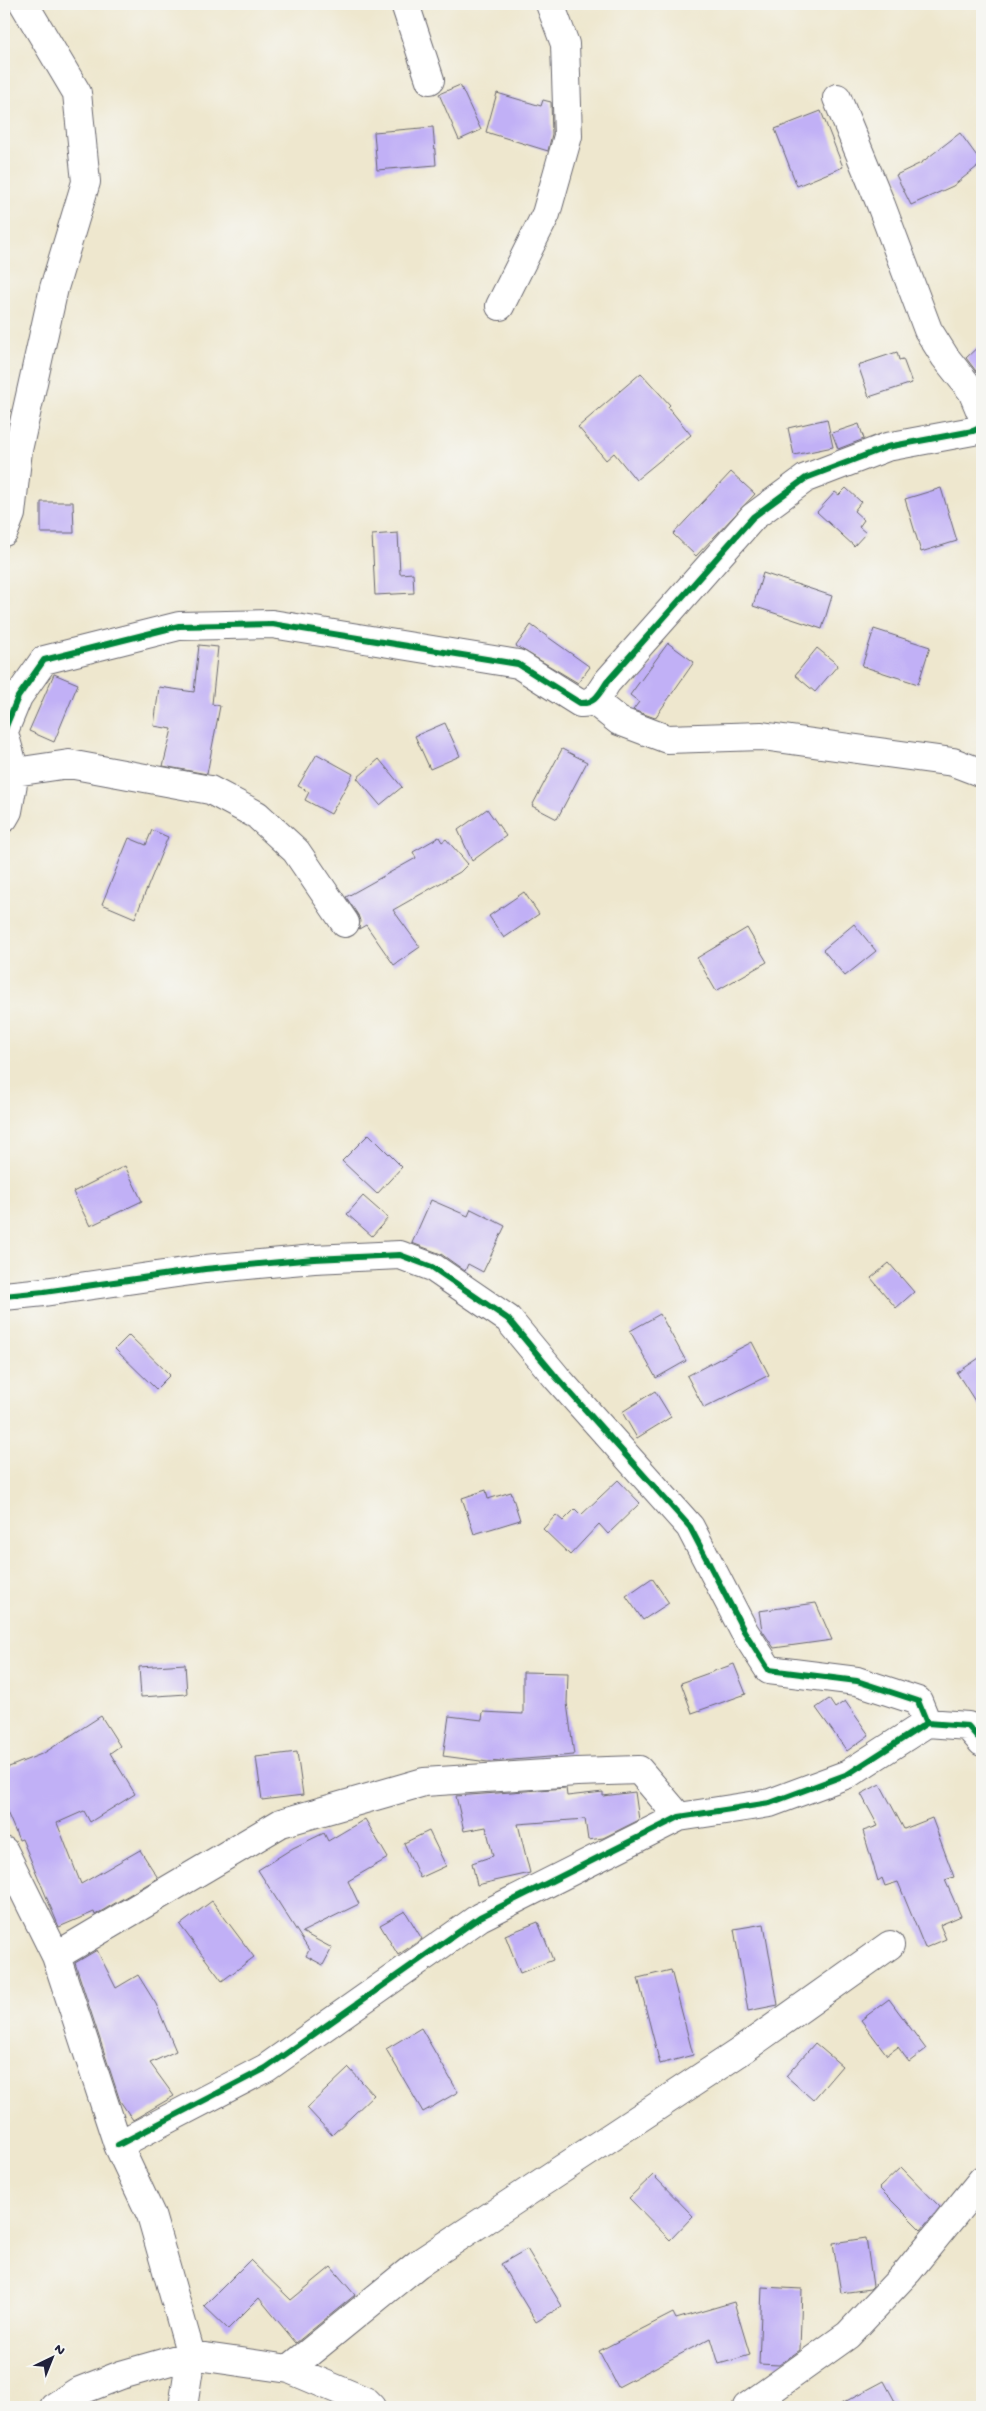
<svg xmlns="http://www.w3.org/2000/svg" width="986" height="2411" font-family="'Gochi Hand',sans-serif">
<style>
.building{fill:#c1b0f6}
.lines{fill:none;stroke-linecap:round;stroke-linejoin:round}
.minor-casing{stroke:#69676e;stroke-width:30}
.minor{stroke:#fff;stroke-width:28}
.cycleway-casing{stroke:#f6f6f2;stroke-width:9}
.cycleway{stroke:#00873e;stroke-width:6}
</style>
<rect width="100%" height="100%" fill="#f6f6f2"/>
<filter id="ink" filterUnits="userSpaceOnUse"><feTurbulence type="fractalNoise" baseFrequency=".02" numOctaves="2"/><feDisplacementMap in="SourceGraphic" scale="10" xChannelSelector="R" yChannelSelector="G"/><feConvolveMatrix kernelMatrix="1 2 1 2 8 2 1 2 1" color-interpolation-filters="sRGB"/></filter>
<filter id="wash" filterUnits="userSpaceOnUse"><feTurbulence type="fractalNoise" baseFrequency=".0096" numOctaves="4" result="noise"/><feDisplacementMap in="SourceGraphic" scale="20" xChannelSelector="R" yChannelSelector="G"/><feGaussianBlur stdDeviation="1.12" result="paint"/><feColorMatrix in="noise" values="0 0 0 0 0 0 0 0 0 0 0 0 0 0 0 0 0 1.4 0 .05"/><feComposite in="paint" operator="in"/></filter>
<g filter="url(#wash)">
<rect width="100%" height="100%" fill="#eee7ce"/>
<g id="blocks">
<!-- building -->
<path class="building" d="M460,85L481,130L459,140L439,94Z
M497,93L541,106L543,100L551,102L552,134L548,151L486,132Z
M821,111L843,167L797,186L775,129Z
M433,127L436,165L377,170L374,132Z
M960,133L982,163L953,186L911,205L896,175L921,163Z
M982,343V379L966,358Z
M897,352L899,360L903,359L912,383L869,397L858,365Z
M641,373L670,405L668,407L691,435L636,480L614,453L606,460L578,427Z
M827,419L833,447L794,455L788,428Z
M859,424L864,439L838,449L832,433Z
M731,472L755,494L696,556L673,534Z
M846,488L861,502L854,511L864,520L859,527L866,533L854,546L817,512L835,492L839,495Z
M941,488L957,541L921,552L905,499Z
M41,502H73L74,533H41Z
M398,533L400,574L413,573L414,593L375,595L372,535Z
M763,573L832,596L822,629L753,606Z
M531,625L590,667L578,683L516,646Z
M874,629L930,647L918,684L862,666Z
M668,643L694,662L655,718L633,710L639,702L630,695Z
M199,645L218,647L212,704L220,706L207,774L163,766L172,729L154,726L159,687L194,692Z
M817,648L838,665L815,692L795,675Z
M54,674L78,684L54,742L29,731Z
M445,723L460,756L430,769L415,736Z
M562,749L587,762L557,819L532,806Z
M317,754L353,774L331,814L305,800L309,792L298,786Z
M379,759L402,787L380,805L357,778Z
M487,809L506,836L472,861L458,830Z
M152,830L168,837L135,918L102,904L129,838L146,845Z
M439,837L442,842L446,839L468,864L460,872L393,910L420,947L394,965L366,925L359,929L360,921L358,915L346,897L416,858L413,852Z
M524,892L539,914L504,938L489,916Z
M854,924L876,951L845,976L823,950Z
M747,928L767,962L716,991L697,958Z
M369,1134L402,1167L377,1194L342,1161Z
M125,1166L142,1201L90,1226L73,1192Z
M363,1196L388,1218L372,1236L347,1214Z
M431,1200L468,1216L471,1209L505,1226L483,1272L468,1264L465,1271L441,1254L412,1243Z
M889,1263L914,1292L896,1308L871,1278Z
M660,1314L686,1361L656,1378L630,1331Z
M129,1335L170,1375L156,1389L115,1349Z
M752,1342L769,1375L704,1408L687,1376Z
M982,1356V1412L957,1373Z
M655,1391L671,1417L637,1438L622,1412Z
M618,1480L640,1503L608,1534L599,1524L570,1555L543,1529L556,1515L563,1521L575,1509L581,1515Z
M486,1490L488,1499L511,1492L520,1520L474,1534L462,1498Z
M652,1578L669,1603L643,1620L626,1596Z
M816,1603L832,1640L774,1648L762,1630L759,1611Z
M185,1664L187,1694L141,1697L139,1667Z
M734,1664L746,1694L692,1713L681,1683Z
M523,1672L568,1673L567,1703L574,1755L488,1762L443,1756L449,1716L482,1720L483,1712L523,1714Z
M829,1699L835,1708L845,1701L869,1735L847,1751L816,1708Z
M101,1716L120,1746L110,1753L135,1794L90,1822L84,1811L57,1823L81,1884L140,1850L158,1878L95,1915L94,1912L59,1927L22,1839L19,1840L4,1805V1769L44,1753Z
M297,1752L303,1795L262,1800L256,1757Z
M880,1784L904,1829L932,1818L954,1877L945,1880L961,1916L940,1925L946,1939L925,1948L898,1882L885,1886L882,1878L878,1881L863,1831L878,1826L861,1794Z
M566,1788L567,1796L603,1792V1796L635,1792L639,1820L603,1838L588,1840L585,1819L518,1824L530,1873L477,1885L472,1863L493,1856L486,1827L464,1831L456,1796Z
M365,1819L388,1858L348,1881L359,1904L302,1932L332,1948L323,1965L306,1956L309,1950L258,1870L293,1848L324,1833L328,1841Z
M429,1831L446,1866L420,1878L404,1843Z
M212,1901L254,1957L222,1981L180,1925Z
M405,1911L422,1939L398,1955L380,1925Z
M538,1922L553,1960L520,1973L505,1935Z
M764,1924L778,2005L748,2011L734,1929Z
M97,1950L116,1988L138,1975L156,2004L176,2051L150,2063L174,2096L133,2120L120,2101L75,1963Z
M671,1970L693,2055L660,2064L638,1978Z
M889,1999L926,2049L909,2062L898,2047L887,2055L861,2020Z
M421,2028L458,2092L423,2112L386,2049Z
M815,2043L842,2066L813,2100L786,2076Z
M349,2068L374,2095L332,2135L307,2108Z
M901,2167L940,2207L921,2230L879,2188Z
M653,2175L693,2216L670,2240L629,2198Z
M866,2238L873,2286L870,2289L841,2293L833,2243Z
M527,2249L562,2306L536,2322L501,2264Z
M250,2260L291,2300L331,2267L355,2295L296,2343L259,2298L228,2329L204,2306Z
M762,2287L802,2289L800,2350L779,2365L759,2364Z
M734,2302L750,2355L719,2364L711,2338L618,2387L599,2351L673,2313L676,2319Z
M884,2381L898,2407H835Z"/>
</g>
</g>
<g filter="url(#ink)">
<use href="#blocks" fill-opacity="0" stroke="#69676e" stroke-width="1"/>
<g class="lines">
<defs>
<path id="minor" d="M405,4L430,80
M837,98L881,205L928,330L945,357L972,391L982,415
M500,306L546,214L568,136L565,44L550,4
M4,532L11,514L18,450L54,288L86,182L77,93L24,4
M594,701L619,721L667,739L762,736L953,762L982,773
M4,731L18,697L44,660L179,626L272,624L518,664L580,703C595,704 599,694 607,682L753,517L806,478L887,447L973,431L982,427
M4,733L15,772L8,811L4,818
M15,772L69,764L210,790L257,815L296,851L345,923
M4,1296L44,1292L205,1269L314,1259L400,1255L432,1267L508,1319L557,1378L690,1527L744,1631L769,1670L857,1681L918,1701L927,1723
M4,1851L56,1956L118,2145L151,2215L191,2355L183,2407
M56,1956L281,1823L424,1782L577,1772L639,1770L679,1817
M118,2145L266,2068L480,1917L679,1817L770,1803L848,1774L927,1723L968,1726L982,1742
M289,2369L418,2264L738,2053L890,1945
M54,2407L77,2392L121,2375L191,2355L289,2369L365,2401L371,2407
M747,2407L848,2335L908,2271L982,2180"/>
</defs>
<!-- minor casing -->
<use href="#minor" class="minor-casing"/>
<!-- minor -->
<use href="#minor" class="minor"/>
<defs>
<path id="cycleway" d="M4,731L18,697L44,660L179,626L272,624L518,664L580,703C595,704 599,694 607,682L753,517L806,478L887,447L973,431L982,427
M4,1296L44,1292L205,1269L314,1259L400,1255L432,1267L508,1319L557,1378L690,1527L744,1631L769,1670L857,1681L918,1701L927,1723
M118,2145L266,2068L480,1917L679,1817L770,1803L848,1774L927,1723L968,1726L982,1742"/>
</defs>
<!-- cycleway casing -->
<use href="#cycleway" class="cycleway-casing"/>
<!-- cycleway -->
<use href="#cycleway" class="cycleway"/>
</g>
</g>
<!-- margin -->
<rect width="986" height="2411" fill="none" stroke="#f6f6f2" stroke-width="20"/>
<!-- north arrow -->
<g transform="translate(52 2358) rotate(43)" stroke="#f6f6f2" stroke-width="4" paint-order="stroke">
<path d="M0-4L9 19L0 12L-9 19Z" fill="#22223b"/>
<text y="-8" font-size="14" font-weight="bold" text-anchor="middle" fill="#22223b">N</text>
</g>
</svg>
